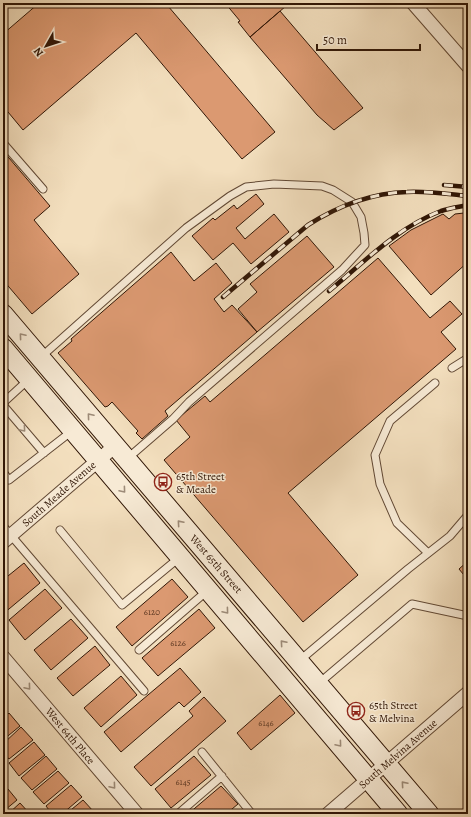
<svg xmlns="http://www.w3.org/2000/svg" width="471" height="817" font-family="Alegreya,serif">
<style>
.building{fill:#db9971;stroke:#301606}
.lines{fill:none;stroke-linecap:round;stroke-linejoin:round}
.lane-casing{stroke:#614834;stroke-width:9}
.street-casing{stroke:#614834;stroke-width:15}
.secondary-casing{stroke:#301606;stroke-width:21}
.lane{stroke:#f7ead5;stroke-width:7}
.street{stroke:#f7ead5;stroke-width:13}
.secondary{stroke:#f7ead5;stroke-width:19}
.rail-casing{stroke:#301606;stroke-width:4.5}
.rail{stroke:#f7ead5;stroke-width:3;stroke-dasharray:9;stroke-linecap:butt}
.oneway{stroke:#9d8b78}
.labels{text-anchor:middle;dominant-baseline:central;stroke-width:3;stroke-linejoin:round;paint-order:stroke}
.number-label{font-size:9px;fill:#5b3721}
.poi-label{font-size:11px;fill:#301606;stroke:#f7ead5;text-anchor:start}
.street-label{font-size:11px;fill:#301606;stroke:#f7ead5}
</style>
<rect width="100%" height="100%" fill="#f3dfbe"/>
<filter id="stains"><feTurbulence type="fractalNoise" baseFrequency=".005" numOctaves="4"/><feColorMatrix values="0 0 0 0 .2 0 0 0 0 .09 0 0 0 0 .02 0 0 0 .5 -.17"/></filter>
<radialGradient id="worn" r=".72"><stop offset=".6" stop-color="#630" stop-opacity="0"/><stop offset="1" stop-color="#630" stop-opacity=".3"/></radialGradient>
<!-- building -->
<path class="building" d="M39,3H171L168,6L275,132L242,159L136,33L23,130L3,106V34Z
M225,3H283L286,6L250,37L238,22L240,21Z
M280,11L363,108L334,130L317,115L250,37Z
M3,151L50,206L34,220L79,274L32,314L3,280Z
M256,194L264,204L236,228L245,239L274,214L289,232L251,264L233,243L213,260L192,236L213,218L215,220L234,205L237,209Z
M464,213L468,217V262L431,295L389,246L411,230L443,214L449,219L455,214Z
M307,236L334,267L257,332L238,309L257,292L250,284Z
M171,252L194,281L216,263L232,283L214,299L224,312L232,305L257,332L165,411L168,416L142,439L136,433L138,431L112,402L108,406L105,407L58,353L72,341L71,339Z
M378,258L430,318L450,301L462,314L441,332L456,349L288,493L358,575L303,622L164,460L190,437L176,420L205,396L210,402Z
M468,561V580L459,569Z
M24,563L40,583L3,614V580Z
M172,579L188,597L132,646L116,627Z
M45,589L62,608L25,640L9,620Z
M199,609L215,628L158,676L142,658Z
M71,619L88,638L51,670L34,650Z
M95,646L110,665L73,696L57,678Z
M180,668L201,692L184,707L179,702L121,752L104,732Z
M121,676L137,695L101,727L84,708Z
M280,695L295,713L251,750L237,733Z
M204,697L226,721L151,786L134,767L193,716L189,711Z
M3,705L8,712L3,716Z
M9,713L20,726L3,740V719Z
M21,727L33,740L9,759L3,752V744Z
M34,742L45,755L19,776L9,763Z
M46,756L57,769L32,790L21,778Z
M194,756L211,775L171,808L155,789Z
M58,771L69,783L44,804L33,792Z
M71,785L82,797L62,814H52L46,806Z
M221,786L238,804L226,814H188Z
M8,789L17,800L5,810L3,807V793Z
M83,800L94,812L92,814H66Z
M20,803L30,814H8Z"/>
<g class="lines">
<defs>
<path id="lane" d="M3,143L43,189
M41,357L186,228L230,196L246,187L274,184L322,186L333,190L352,202L361,217L364,233L365,245L342,270L189,402L173,419L128,458
M452,368L468,358
M3,403L28,380
M3,405L44,453
M3,472L9,480L72,431
M3,526L144,691
M60,530L122,605L180,557
M428,553L397,523L380,484L375,455L390,421L435,383
M139,650L208,590
M299,661L408,569L450,536L468,515
M318,684L412,604L468,616
M202,752L252,814
M178,814L222,776"/>
<path id="street" d="M413,3L468,66
M3,542L115,446
M3,657L137,814
M328,814L468,693"/>
<path id="secondary" d="M3,314L429,814
M3,348L398,814"/>
</defs>
<!-- lane casing -->
<use href="#lane" class="lane-casing"/>
<!-- street casing -->
<use href="#street" class="street-casing"/>
<!-- secondary casing -->
<use href="#secondary" class="secondary-casing"/>
<!-- lane -->
<use href="#lane" class="lane"/>
<!-- street -->
<use href="#street" class="street"/>
<!-- secondary -->
<use href="#secondary" class="secondary"/>
<defs>
<path id="rail" d="M444,185L468,187
M329,291C364,262 398,227 441,211C450,208 459,207 468,205
M223,297L308,225C338,206 371,193 407,192C427,191 448,194 468,196"/>
</defs>
<!-- rail casing -->
<use href="#rail" class="rail-casing"/>
<!-- rail -->
<use href="#rail" class="rail"/>
</g>
<!-- one-way arrows -->
<defs><path id="oneway-chevron" d="M-2-3.5L2.5 0L-2 3.5" fill="none" stroke-width="1.6" stroke-linecap="round" stroke-linejoin="round"/></defs>
<g class="oneway">
<use href="#oneway-chevron" transform="translate(22 336) rotate(-130)"/>
<use href="#oneway-chevron" transform="translate(90 416) rotate(-130)"/>
<use href="#oneway-chevron" transform="translate(23 429) rotate(50)"/>
<use href="#oneway-chevron" transform="translate(123 490) rotate(50)"/>
<use href="#oneway-chevron" transform="translate(180 523) rotate(-131)"/>
<use href="#oneway-chevron" transform="translate(226 611) rotate(50)"/>
<use href="#oneway-chevron" transform="translate(283 643) rotate(-131)"/>
<use href="#oneway-chevron" transform="translate(28 687) rotate(50)"/>
<use href="#oneway-chevron" transform="translate(339 744) rotate(50)"/>
<use href="#oneway-chevron" transform="translate(404 784) rotate(-131)"/>
<use href="#oneway-chevron" transform="translate(113 786) rotate(50)"/>
</g>
<!-- icons -->
<defs>
<symbol id="bus-ring" viewBox="-11 -11 22 22"><circle r="9.5" fill="#f7ead5" stroke="#8f2418" stroke-width="1.5"/><path d="M-5-6H5V4H4V6H2V4H-2V6H-4V4H-5ZM-3.5-4V0h7V-4ZM-3.5 1.2v1.5H-2V1.2ZM2 1.2v1.5H3.5V1.2Z" fill="#8f2418"/></symbol>
</defs>
<g fill-rule="evenodd">
<use href="#bus-ring" x="153" y="472" width="20" height="20"/>
<use href="#bus-ring" x="346" y="701" width="20" height="20"/>
</g>
<g class="labels">
<!-- number labels -->
<g class="number-label">
<text x="152" y="612">6120</text>
<text x="178" y="643">6126</text>
<text x="266" y="723">6146</text>
<text x="183" y="782">6145</text>
</g>
<!-- poi labels -->
<g class="poi-label">
<text x="176" y="476">65th Street<tspan x="176" dy="13">&amp; Meade</tspan></text>
<text x="369" y="705">65th Street<tspan x="369" dy="13">&amp; Melvina</tspan></text>
</g>
<!-- street labels -->
<g class="street-label">
<text transform="translate(59 494) rotate(-41)">South Meade Avenue</text>
<text transform="translate(216 564) rotate(49)">West 65th Street</text>
<text transform="translate(70 736) rotate(50)">West 64th Place</text>
<text transform="translate(398 754) rotate(-41)">South Melvina Avenue</text>
</g>
</g>
<!-- margin -->
<rect width="471" height="817" fill="none" stroke="#f3dfbe" stroke-width="16"/>
<rect x="4" y="4" width="463" height="809" fill="none" stroke="#301606" stroke-width="2"/>
<rect x="8" y="8" width="455" height="801" fill="none" stroke="#301606"/>
<!-- north arrow -->
<g transform="translate(46 46) rotate(231)" stroke="#f7ead5" stroke-width="3" paint-order="stroke">
<path d="M0-3L7 15L0 10L-7 15Z" fill="#301606"/>
<text y="-6" font-size="11" font-weight="bold" text-anchor="middle" fill="#301606">N</text>
</g>
<!-- scale -->
<path d="M317 44v6h103v-6" fill="none" stroke="#301606" stroke-width="2"/>
<text x="323" y="44" font-size="12" fill="#301606" stroke="#f7ead5" stroke-width="3" paint-order="stroke">50 m</text>
<rect width="100%" height="100%" filter="url(#stains)"/>
<rect width="100%" height="100%" fill="url(#worn)"/>
</svg>
